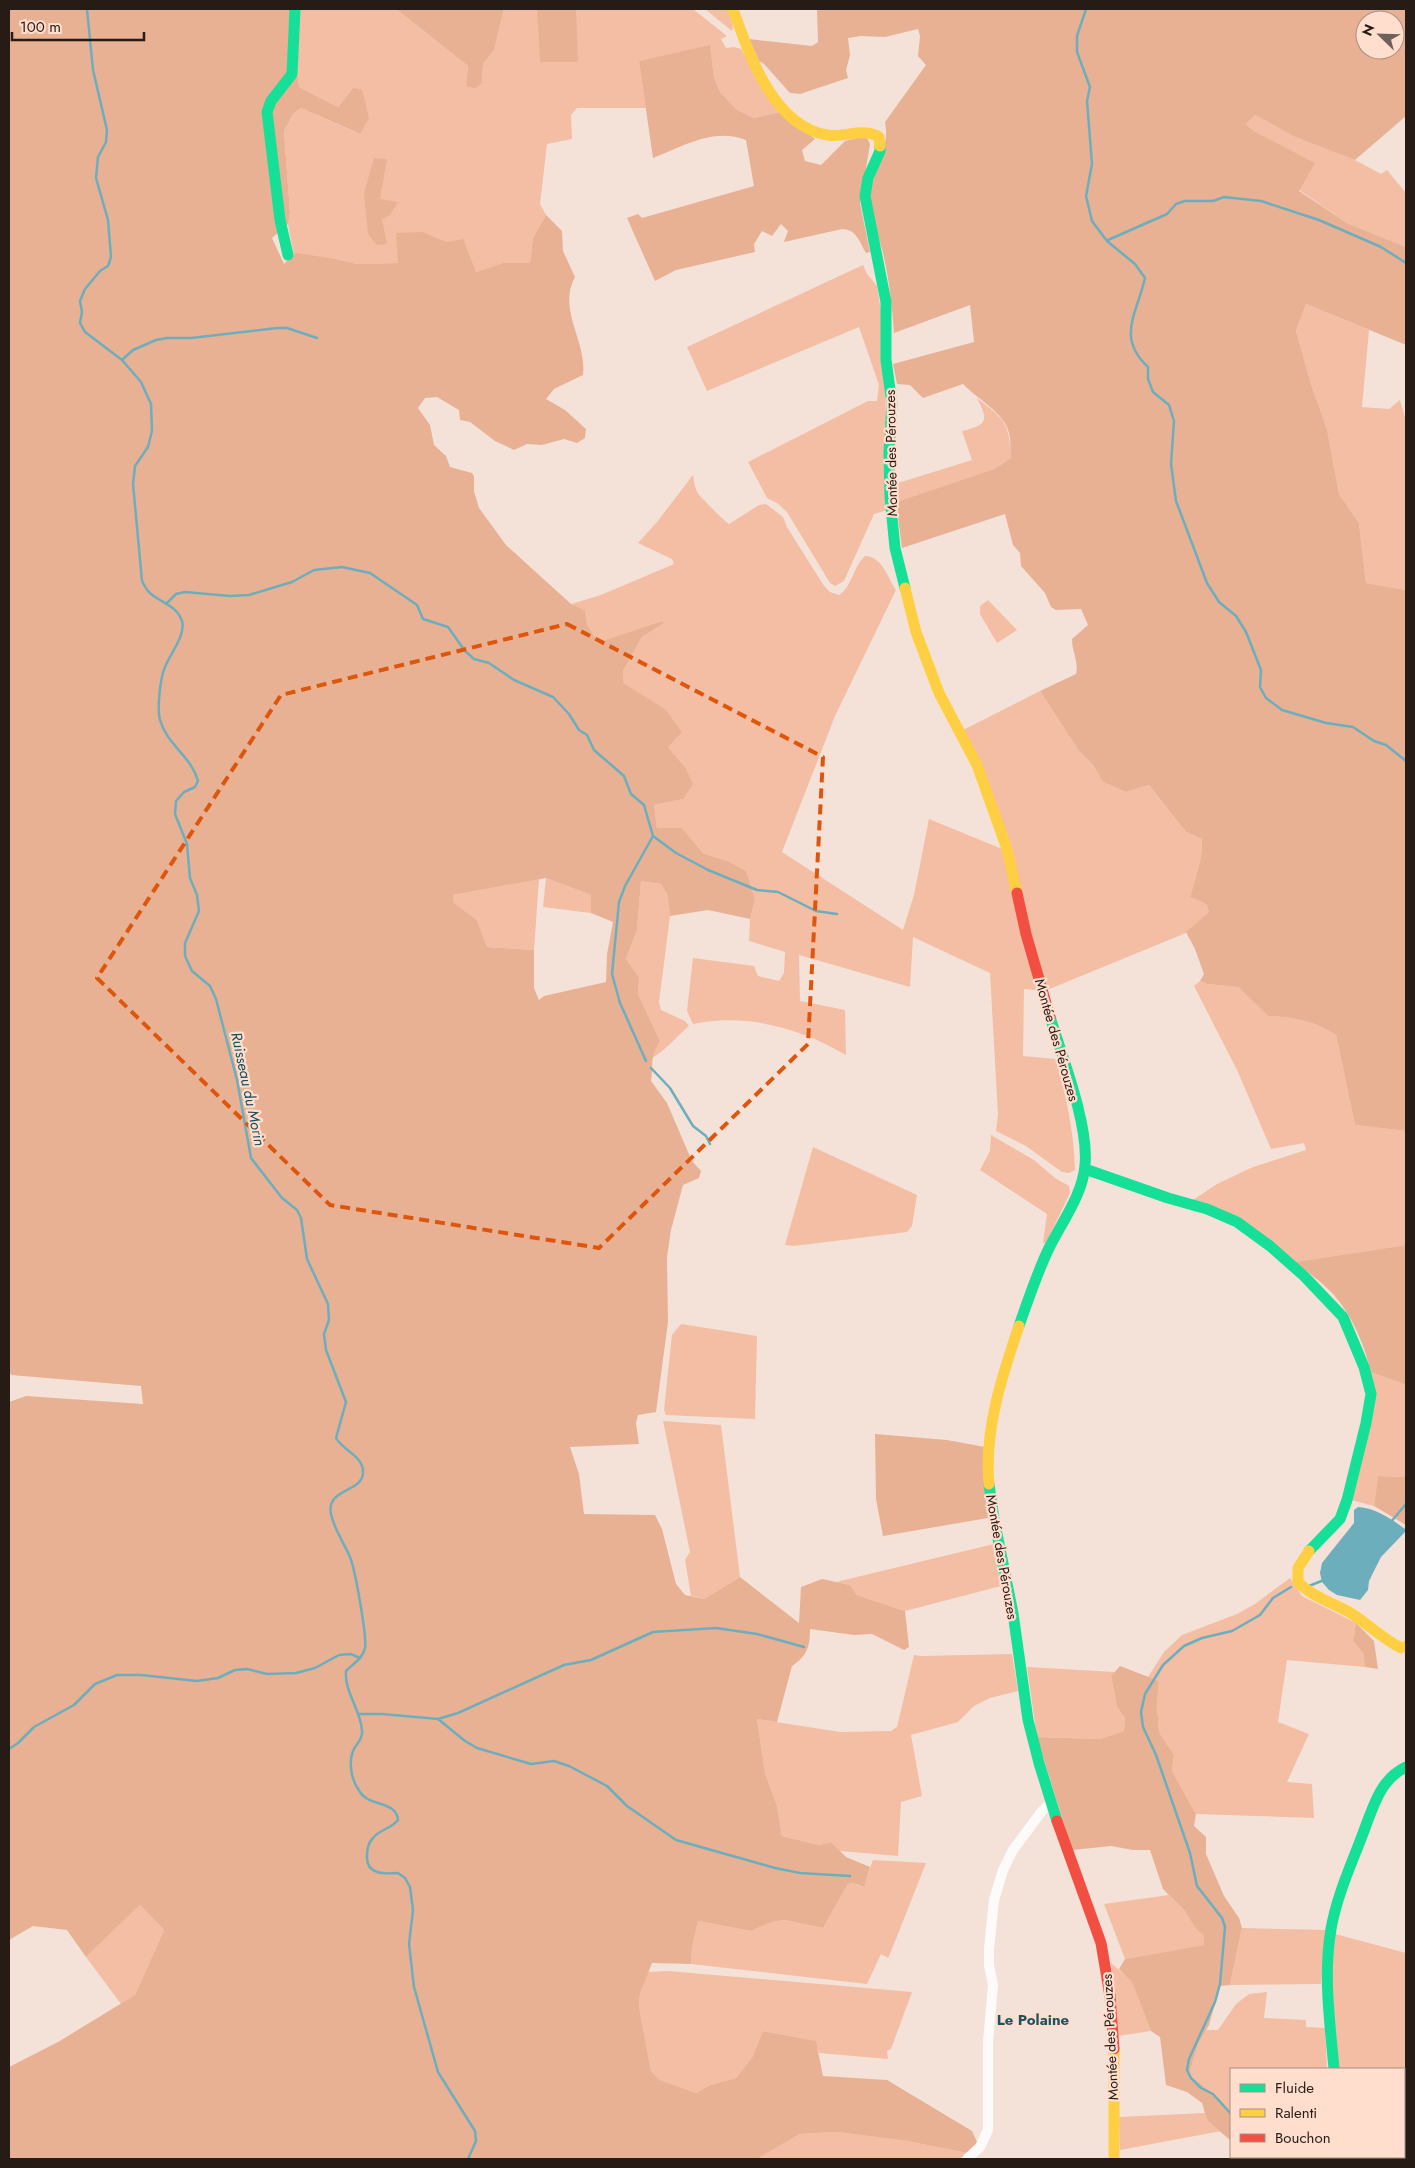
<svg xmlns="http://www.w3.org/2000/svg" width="1415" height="2168" font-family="Jost,sans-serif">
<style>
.green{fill:#f3bea3}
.forest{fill:#e8b194;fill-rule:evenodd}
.water{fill:#6daebd}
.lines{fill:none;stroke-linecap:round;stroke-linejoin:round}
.stream{stroke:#6daebd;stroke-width:2.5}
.street{stroke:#fdfbf9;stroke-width:10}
.fast{stroke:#16e098;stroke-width:11}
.slow{stroke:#ffcf43;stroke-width:11}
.jam{stroke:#f24e42;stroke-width:11}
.marked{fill:none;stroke:#de560c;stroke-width:4;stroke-dasharray:10 6;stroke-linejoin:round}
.labels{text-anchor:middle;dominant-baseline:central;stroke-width:4.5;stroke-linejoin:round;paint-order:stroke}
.street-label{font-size:14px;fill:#261b15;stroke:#ffdece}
.water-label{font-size:15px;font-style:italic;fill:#174e5c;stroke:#ffdece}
.neighbourhood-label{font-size:15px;font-weight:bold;fill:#1d5260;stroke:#ffdece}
</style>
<rect width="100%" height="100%" fill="#f4e2d9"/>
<!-- green -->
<path class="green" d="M301,9H396L468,66L466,86L482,83L483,64L494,50L504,9H693L727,36L721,39L726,48L734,47L741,49L780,112L754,118L736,109L720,92L714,77L710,46L639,61L646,108H577L571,115L572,139L547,144L540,204L546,215L533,238L530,263H503L476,272L447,242L423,232L399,263L357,264L336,259L294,256L288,224L290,213L284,131L293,114L301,108L359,134L353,88L338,107L299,87L297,71Z
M705,9H728L733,26L732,31Z
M1255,115L1295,137L1355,160L1381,174L1387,170L1406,193V247L1347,223L1299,190L1246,124Z
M863,265L867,274L877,286L881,311L886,413L887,510L874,514L844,581L835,586L830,583L787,512L777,503L767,498L748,462L868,401H877L879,385L859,327L707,391L687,347Z
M1306,304L1369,330L1362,407L1389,409L1400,400L1406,421V590L1366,583L1359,523L1339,494L1327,429L1311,384L1296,331Z
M977,398C1005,420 1009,421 1011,458L994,469L896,502L895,484L972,460L962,431C987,425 989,421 977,398Z
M693,475C694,481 695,490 699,495C704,500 725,522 729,524L759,505L766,504L783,517L787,527L824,586L830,592L839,595C852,587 853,567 865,556C882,556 888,578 896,590L835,716L782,852L903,930L914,895L929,819L1002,849L1036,990L1024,989L1023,1056L1056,1059C1066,1096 1074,1131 1075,1170L1069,1173L1062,1172L1026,1146L996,1131L998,1115L990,973L913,937L910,987L799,955L800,1001L845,1010L846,1055C799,1028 747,1013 693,1024L687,1011L693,958L754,966L758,976L779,981L784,973L785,952L749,941L750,919L755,900L727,861L703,853L682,828H657L654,805L683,799L685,767L668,747L665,709L623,684V671L642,637L663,623L660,621L598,644L587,624L585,610L571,604L601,595L674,564L672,559L638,543L657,522Z
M988,600L1017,630L997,643L980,614V606Z
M1040,691L1079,751L1093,765L1103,782L1126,792L1149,785L1186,832L1202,839L1201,858L1190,897L1206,904L1209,912L1186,933L1047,990L963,730Z
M546,878L591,895V913L543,907Z
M539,879L534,950L487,947L477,920L453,902V895Z
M641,881L661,884L667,894L670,916L659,1002L661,1010L685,1021L689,1026C676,1037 666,1050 652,1058V1053L660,1041L638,994L639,977L626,959L637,930Z
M1200,981L1207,984L1238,987L1268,1016C1293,1017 1314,1021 1336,1035L1355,1125L1406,1131V1245L1295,1262L1193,1200L1217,1184L1253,1167L1306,1150L1304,1143L1271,1149L1237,1070L1194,986Z
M991,1135L1034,1160L1055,1178L1069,1186L1070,1193L1046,1243H1043L1047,1214L980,1170L990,1151Z
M813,1147L917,1195L912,1226L907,1232L794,1246L785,1245Z
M681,1324L757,1336L755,1419L666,1415L664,1410L672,1335Z
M1371,1372L1406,1385V1475L1405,1477L1378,1476L1374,1506L1351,1500Z
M663,1421L721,1425L740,1577L704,1599L691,1596L685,1560L690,1552Z
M994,1544L1005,1585L905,1611L857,1595L850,1585L836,1582Z
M1290,1578L1302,1596L1356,1623L1353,1641L1363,1653L1365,1667L1287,1660L1278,1722L1309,1734L1287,1782L1312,1784L1314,1818L1196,1814L1172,1771L1174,1755L1159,1732L1157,1703L1159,1681L1148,1677L1164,1652L1182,1635L1237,1614L1255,1604Z
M1012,1654L1018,1691L990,1698L974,1706L958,1722L911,1735L922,1796L901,1802L898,1856L840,1851L831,1842L819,1845L782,1836L777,1806L765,1773L757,1719L840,1732L891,1731L897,1727L914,1655L921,1656Z
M1027,1667L1115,1672L1111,1677L1117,1707L1125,1718L1124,1731L1100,1739L1037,1737Z
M873,1860L926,1863L890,1954L888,1958L881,1954L867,1984L691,1964L692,1948L698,1921L751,1931L772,1922L784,1920L823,1928L848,1884L853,1883L863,1887Z
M1169,1895L1184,1910L1196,1929L1204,1936L1205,1945L1125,1959L1104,1904Z
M140,1905L164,1930L135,1995L121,2004L86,1957Z
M1242,1928L1326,1930L1321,1984L1230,1985Z
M1335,1934L1406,1953V2090L1404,2089V2069H1343L1337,2067L1331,1971Z
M1111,1963L1132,1981L1151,2031L1118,2036Z
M668,1971L912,1992L891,2049L887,2051L888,2059L819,2053L815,2041L763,2031L753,2056L736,2078L710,2085L696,2093L660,2080L651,2071L639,2007L640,1994L648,1972Z
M1267,1992L1264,2018L1306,2020V2027L1325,2028L1327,2069H1231V2111L1218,2097L1189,2075L1198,2044L1206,2030H1218L1236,2004L1249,1994Z
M1205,2113L1207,2120L1221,2131L1120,2150L1119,2117Z
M837,2132L907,2141L967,2153L960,2159H757L800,2134Z"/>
<!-- forest -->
<path class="forest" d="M9,9H301L297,71L299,87L338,107L353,88L362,90L369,118L360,134L301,108L293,114L284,131L290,213L288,224L272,238L284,264L296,253L336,259L357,264L398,263L396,233L423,232L447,242L463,239L476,272L503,263H530L533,238L546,215L562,231L563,251L575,277C557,310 587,340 583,375L554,389L546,399L565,410L586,429L585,438L577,443L564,439L542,445L527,444L514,450L495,441L470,422L460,420L459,410L437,397L425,398L418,408L430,425L434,445L446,456L450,467L472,473L474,476V491L479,508L506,545L571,604L585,610L587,624L598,643L661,621L664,623L642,637L623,671V683L665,709L682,732L668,747L685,767L693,784L683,799L654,805L657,828H682L703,853L727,861L746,871L755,900L750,919L708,910L670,916L667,894L661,884L641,881L637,930L626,959L639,977L638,994L660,1041C649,1058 654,1063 651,1081L667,1103L692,1161L701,1171L699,1178L683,1185L671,1230L667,1257L668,1322L656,1412L638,1415L636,1423L639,1444L570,1447L579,1474L584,1514L655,1515L662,1529L676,1584L685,1595L704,1599L740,1577L799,1623L801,1587L822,1579L850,1585L857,1595L905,1611L909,1647L904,1650L872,1634L854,1635L810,1629C810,1647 807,1656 792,1666L777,1722L757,1719L765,1773L777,1806L782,1836L819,1845L831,1842L846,1857L870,1867L864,1887L853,1883L848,1884L823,1928L784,1920L772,1922L751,1931L698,1921L692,1948L691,1964L652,1963L640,1994L639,2007L651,2071L660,2080L696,2093L710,2085L736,2078L753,2056L763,2031L816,2041L823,2076L887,2080L972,2131L978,2144L967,2153L907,2141L837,2132L800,2134L757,2159H9V2067L58,2042L135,1995L164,1930L140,1905L86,1957L67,1930L33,1926L9,1940V1402L26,1396L143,1404L141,1386L11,1375L9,1370ZM546,878L591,895V913L613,922L607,954L606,982L544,996L539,1000L534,988V950L487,947L477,920L453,902V895Z
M396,9H504L494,50L483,64L482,83L475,88L466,86L468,66Z
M537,9H576L578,62H540Z
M817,9H1406V116L1355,160L1295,137L1255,115L1246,124L1253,131L1315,163L1299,191L1347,223L1406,247V345L1306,304L1296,331L1311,384L1327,429L1339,494L1359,523L1366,583L1406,590V1131L1355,1125L1336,1035C1314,1021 1293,1017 1268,1016L1238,987L1207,984L1200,981L1204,974L1195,949L1186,932L1209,912L1206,904L1190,897L1201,858L1202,839L1186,832L1149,785L1126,792L1103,782L1093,765L1079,751L1040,691L1076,674C1079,662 1072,652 1072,639L1088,625L1081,609L1056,610L1051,607L1045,593L1021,566L1020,553L1013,545L1005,514L902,548L896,502L994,469L1011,458C1010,450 1011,441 1009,433C1005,413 977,399 963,384L923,398L910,385L897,384L893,364L974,342L970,305L894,333C892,304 889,277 882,249C878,234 870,216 870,201C870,172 891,151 885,122L926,65L918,56L920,36L918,29L885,37L861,36L848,38L850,55L846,70L848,78L800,94L790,93L764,64L759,61L749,39L812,46L818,42ZM1365,20H1395V50H1365Z
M710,45L714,77L720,92L736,109L754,118L780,112L815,139L802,150L805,161L821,165L845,141L866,136L870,144L860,203L870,252L866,253C859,241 857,230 842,229L784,242L788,231L781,224L772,236L762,231L754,244L755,252L676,270L655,281L627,218L638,214L642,218L754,186L746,140C715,127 683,146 653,158L639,61Z
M374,158L387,159L380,199L398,202L390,215L382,219L387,244L377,245L368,234L364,193Z
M1406,1245V1385L1371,1372C1364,1344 1353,1317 1334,1295C1323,1283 1308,1272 1295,1262Z
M875,1434L947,1440L985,1447L988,1518L883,1536L876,1499Z
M1406,1475V1525L1374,1506L1378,1476L1405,1477Z
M1356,1623L1374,1641L1378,1669L1365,1667L1363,1653L1353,1641Z
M1120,1666L1159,1681L1157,1703L1159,1732L1174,1755L1172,1771L1196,1814L1194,1826L1206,1837V1854L1224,1896L1239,1918L1242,1928L1230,1985L1220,1986L1209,2025L1198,2044L1189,2075L1218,2097L1231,2111V2141L1207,2120L1202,2103L1187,2092L1166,2085L1160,2037L1151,2031L1132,1982L1119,1969L1125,1959L1204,1945V1936L1196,1929L1184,1910L1163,1889L1150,1850H1133L1111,1846L1072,1850L1037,1737L1100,1739L1124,1731L1125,1718L1117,1707L1111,1676Z"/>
<!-- water -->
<path class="water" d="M1358,1507C1376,1508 1391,1519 1405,1529V1532L1381,1557L1369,1581L1368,1590L1360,1600L1337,1595L1329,1590L1322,1582L1320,1573L1322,1563L1354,1523V1510Z"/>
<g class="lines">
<!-- stream -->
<path class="stream" d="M87,9L93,70L107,130L106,142L98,157L96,178L108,220L111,257L108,266L100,271L85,289L80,301L82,312L80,323L85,332L122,360L141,382L151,404L152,431L148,447L135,466L133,484L142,581C144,585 147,591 151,594C162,603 177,606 182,621C186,635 170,654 165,667C160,678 157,709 160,720C167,745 192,757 198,781L195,787L184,792L176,801L175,814L187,844L190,878L197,895L199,911L185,943V956L192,971L210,986L216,999L237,1080L251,1158L282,1198L297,1210L301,1218L307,1259L328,1304L329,1320L324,1334L326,1350L346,1402L336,1438C343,1451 364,1456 363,1473C362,1493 326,1488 331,1514C334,1529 344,1543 350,1557C355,1569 367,1636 365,1648C363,1658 353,1664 346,1671C344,1692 361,1710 362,1731C363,1740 356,1743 353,1751C348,1764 352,1782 360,1792C369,1807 396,1800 398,1820C391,1829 380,1829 373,1838C369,1842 367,1850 367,1856C366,1875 385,1874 398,1873L405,1878L410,1887L413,1910L409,1944L414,1987L438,2072L475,2131L476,2141L468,2159
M1086,9L1077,36V52L1090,87L1087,101L1092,164L1086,196L1092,221L1107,241L1135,264L1145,278C1137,314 1116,337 1148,367V379L1153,392L1169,405L1174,421L1171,464L1176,501L1207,583L1219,602L1236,616L1246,632L1261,670L1260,687L1266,698L1282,710L1326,723L1353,727L1374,741L1386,745L1406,761
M1108,240L1167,214L1176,204L1185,201H1213L1224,197L1261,201L1319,220L1381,247L1406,263
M122,360L133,350L156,340L167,338H191L277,328H287L317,338
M167,603L176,594L185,592L230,596L249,595L292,582L314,570L342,567L370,573L417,605L423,619L448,627L465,651L474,659L489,663L514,680L553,697L569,714L579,730L587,735L594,750L624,776L631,794L644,805L653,836L676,853L708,870L757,890L778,892L816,911L837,914
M646,1061L620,1003L612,974L619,902L625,886L653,836
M651,1068L670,1088L693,1126L706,1136L710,1144
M1390,1523L1406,1504
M1309,1586L1324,1580
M359,1714H382L438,1719L458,1713L564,1665L591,1660L653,1632L716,1628L757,1634L804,1647
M438,1719L465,1741L477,1748L531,1764L554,1761L569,1766L607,1786L627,1806L676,1840L775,1868L800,1873L850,1876
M9,1749L18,1743L34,1727L74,1705L95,1684L117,1675H141L197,1681L218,1678L235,1670L247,1669L267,1674L296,1673L315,1668L339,1655L351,1654L360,1658
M1231,2114L1213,2094L1201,2088L1191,2078L1187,2070L1189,2059L1215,2002L1220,1984L1225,1927L1222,1918L1197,1886L1190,1853L1156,1755L1143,1727L1141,1712L1145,1694L1163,1665L1184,1646L1202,1638L1232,1631L1260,1615L1273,1598L1291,1587
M1258,2157L1261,2159"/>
<!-- street -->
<path class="street" d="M967,2159L980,2147L988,2130V2042L993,1985L989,1965V1949L994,1900L1003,1870L1013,1850L1042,1811L1051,1803
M1326,2159L1327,2157"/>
<!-- fast -->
<path class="fast" d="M880,146V151L868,178L865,196L886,302V360L892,404L889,452L890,497L895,548L905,588
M288,255L280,220L267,112L271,101L292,74L295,9
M1085,1169L1168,1198L1207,1209L1237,1222L1270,1246L1304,1276L1343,1317L1364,1367L1371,1394L1366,1423L1347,1500L1340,1519L1309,1551
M1019,1326C1028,1300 1037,1273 1049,1248C1062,1222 1083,1194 1085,1165C1089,1125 1062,1056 1050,1017
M989,1484L994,1519L1013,1613L1028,1720L1039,1763L1057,1821
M1334,2069C1330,2023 1323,1975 1331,1929C1337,1894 1353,1861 1365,1828C1374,1804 1381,1779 1406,1767"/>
<!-- slow -->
<path class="slow" d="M733,9C749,54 773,126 827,135C845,138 863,127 879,137L880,146
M905,588L916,632L939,693L977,765L1007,849L1017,893
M989,1484C984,1430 1002,1376 1019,1326
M1309,1551L1298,1568V1582C1312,1597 1331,1602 1349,1612C1367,1623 1382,1638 1401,1648L1406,1646
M1114,2049V2159"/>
<!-- jam -->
<path class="jam" d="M1017,893L1026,934L1050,1017
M1057,1821L1101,1943L1110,1996L1114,2049"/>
</g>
<!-- marked area -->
<path class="marked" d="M567,624L823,757L808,1044L599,1248L330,1205L97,978L281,695Z"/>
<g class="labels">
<!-- street labels -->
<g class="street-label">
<text transform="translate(891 453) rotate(-91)">Montée des Pérouzes</text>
<text transform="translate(1057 1040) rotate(74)">Montée des Pérouzes</text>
<text transform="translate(1002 1557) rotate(80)">Montée des Pérouzes</text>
<text transform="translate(1110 2037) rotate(-93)">Montée des Pérouzes</text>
</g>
<!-- water labels -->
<g class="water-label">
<text transform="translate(248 1089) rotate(78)">Ruisseau du Morin</text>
</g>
<!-- neighbourhood labels -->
<g class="neighbourhood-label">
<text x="1033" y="2020">Le Polaine</text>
</g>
</g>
<!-- border -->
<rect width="1415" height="2168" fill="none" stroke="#261b15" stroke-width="20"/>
<!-- legend -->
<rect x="1230" y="2068" width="175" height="90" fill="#ffdece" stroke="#a89084"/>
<rect x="1240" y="2084" width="25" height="8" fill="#16e098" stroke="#a89084"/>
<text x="1275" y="2093" font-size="15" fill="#261b15">Fluide</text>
<rect x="1240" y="2109" width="25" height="8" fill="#ffcf43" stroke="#a89084"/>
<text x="1275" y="2118" font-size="15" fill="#261b15">Ralenti</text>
<rect x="1240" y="2134" width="25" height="8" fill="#f24e42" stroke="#a89084"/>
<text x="1275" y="2143" font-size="15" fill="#261b15">Bouchon</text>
<!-- north arrow -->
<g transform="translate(1380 35) rotate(293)"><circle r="24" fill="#ffdece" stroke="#a89084"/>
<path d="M0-4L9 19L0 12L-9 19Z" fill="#6e615a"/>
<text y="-8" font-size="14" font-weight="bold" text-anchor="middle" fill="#261b15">N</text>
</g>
<!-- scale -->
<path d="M12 32v8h132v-8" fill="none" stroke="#261b15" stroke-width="2.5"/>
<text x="20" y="32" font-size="15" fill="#261b15" stroke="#ffdece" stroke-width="4" paint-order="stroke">100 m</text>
</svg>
